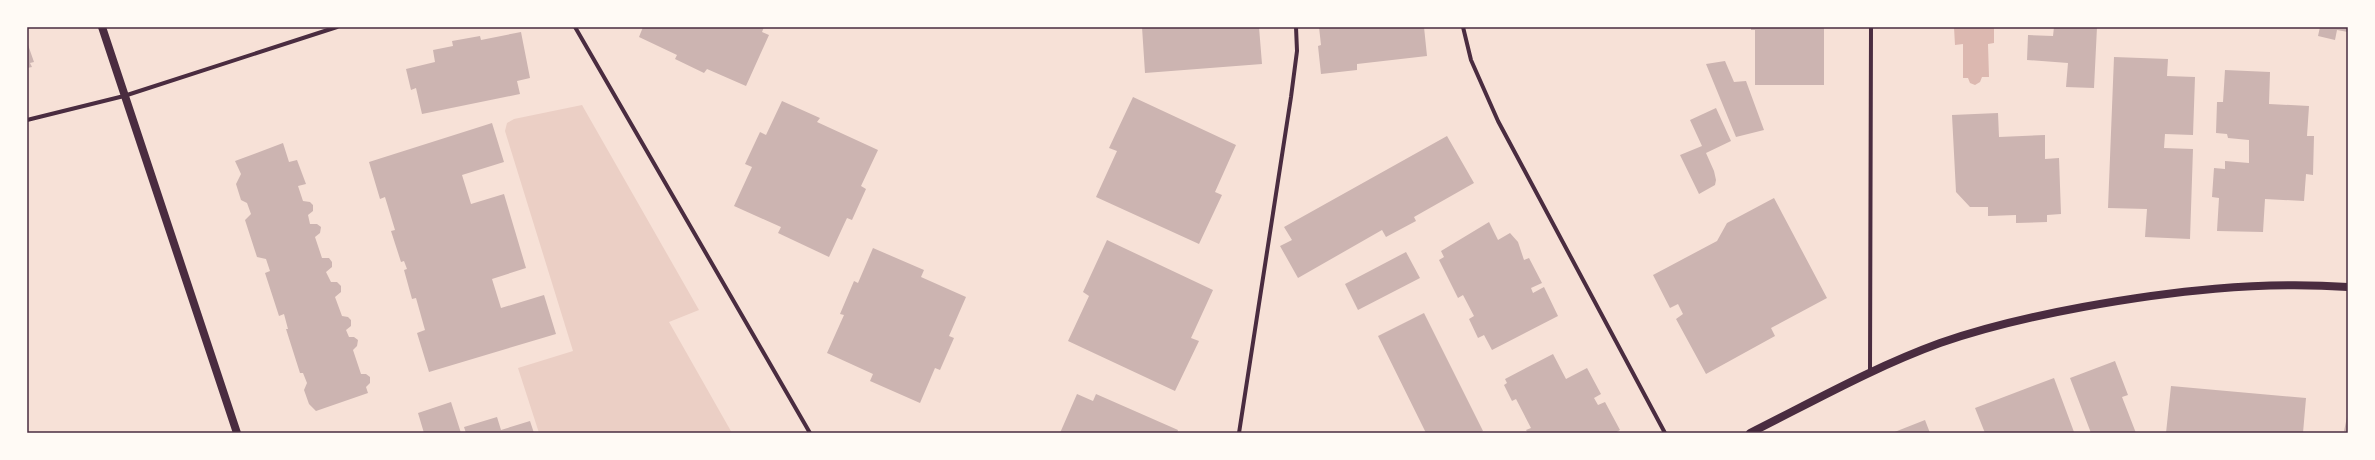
<svg xmlns="http://www.w3.org/2000/svg" width="2375" height="460" font-family="'DejaVu Sans',sans-serif">
<style>
.green{fill:#ebcfc5}
.water{fill:#dcb8b0}
.building{fill:#ccb4b1}
.lines{fill:none;stroke-linecap:round;stroke-linejoin:round}
.minor{stroke:#4a2c40;stroke-width:4}
.secondary{stroke:#4a2c40;stroke-width:8}
.neatline{fill:none;stroke:#4a2c40;stroke-width:1.5}
</style>
<rect width="100%" height="100%" fill="#f7e1d7"/>
<!-- green -->
<path class="green" d="M582,105L699,310L669,322L732,433H539L518,368L573,351L505,131L507,123L514,119Z"/>
<!-- water -->
<path class="water" d="M1954,27H1994V43L1988,44L1989,77H1982L1980,82L1975,85L1970,83L1968,78H1963V44L1955,45Z"/>
<!-- building -->
<path class="building" d="M643,27H764L762,32L769,35L746,86L707,69L704,73L675,59L677,55L639,37Z
M1142,27H1259L1262,64L1145,73Z
M1319,27H1424L1427,56L1357,64V70L1321,74L1318,46L1321,45Z
M1751,27H1824V85H1755V30H1751Z
M2054,27H2097L2094,88L2066,87L2068,63L2027,60L2028,35L2053,36Z
M2320,27H2348V32L2337,30L2335,40L2318,36Z
M521,32L530,78L517,81L520,94L422,114L416,88L411,90L406,69L435,62L433,50L453,46L452,41L480,36L481,40Z
M27,42L34,62L30,63L32,67L27,68Z
M2114,57L2168,59L2167,76L2195,77L2193,135L2165,134L2164,148L2193,149L2190,239L2145,237L2147,209L2108,208Z
M1725,61L1734,82L1746,81L1764,130L1736,137L1706,64Z
M2225,70L2270,72L2269,104L2309,106L2307,136H2314L2313,175L2306,174L2304,201L2265,199L2263,232L2217,231L2219,198L2212,197L2214,168L2225,169V161L2249,163V140L2228,138L2227,134L2216,133L2217,102H2223Z
M1133,97L1236,145L1215,192L1222,195L1199,244L1096,197L1117,151L1109,148Z
M782,101L820,118L817,122L878,150L861,186L866,189L852,220L847,218L829,257L778,233L781,227L734,206L752,167L745,164L760,132L766,135Z
M1716,108L1731,141L1706,153L1714,171L1716,180L1715,185L1699,194L1680,155L1702,146L1690,120Z
M1998,113L1999,137L2045,135V159L2059,158L2061,214L2047,215V222L2016,223V215L1988,216V207H1970L1956,192L1952,115Z
M492,123L504,162L462,175L471,204L504,194L526,268L492,279L501,308L544,295L556,334L429,372L417,333L425,330L416,298L412,299L404,270L407,269L404,261L401,262L391,231L395,230L385,197L380,199L369,162Z
M1447,136L1474,183L1414,217L1416,221L1386,237L1382,230L1298,278L1280,246L1292,240L1284,227Z
M283,143L289,162L297,160L306,184L298,186L303,201L310,202L313,205V211L308,215L310,224H317L321,227L320,233L315,237L322,258H329L332,262V267L326,272L331,282H337L341,286V292L335,297L342,316L348,317L351,320V326L346,330L349,337H354L358,340L357,346L353,350L361,374H366L370,377V383L366,387L368,393L316,411L309,404L304,390L307,383L303,373H300L286,329H288L284,314L279,316L265,273L270,271L266,259L257,257L245,220L251,214L247,203L241,200L236,184L241,174L235,161Z
M1774,198L1827,298L1771,328L1775,336L1706,374L1676,319L1683,314L1678,304L1670,308L1653,275L1717,241L1727,223Z
M1489,222L1498,240L1510,233L1518,242L1524,260L1529,258L1542,283L1531,288L1533,293L1544,287L1558,316L1492,350L1484,335L1478,338L1469,319L1474,316L1463,295L1458,298L1439,260L1444,257L1441,251Z
M1107,240L1213,290L1191,338L1199,341L1175,391L1068,341L1089,296L1083,292Z
M873,248L924,270L921,277L966,297L949,336L954,338L940,370L935,368L920,403L870,381L873,374L827,353L844,315L840,314L854,281L858,283Z
M1406,252L1420,278L1358,310L1345,284Z
M1424,313L1483,431L1479,433H1426L1378,336Z
M1553,354L1566,379L1587,368L1601,394L1594,398L1598,405L1605,402L1620,430L1615,433H1528L1526,430L1531,428L1516,399L1512,401L1504,385L1507,383L1505,379Z
M2115,361L2128,395L2122,397L2136,433H2091L2070,378Z
M2054,378L2074,432L1985,433L1975,408Z
M2171,386L2306,398L2303,433H2166Z
M1077,394L1093,401L1096,394L1178,430L1177,433H1060Z
M451,402L461,433H424L418,413Z
M497,417L501,430L530,421L534,433H466L464,427Z
M2347,417H2348V432L2344,431Z
M1925,420L1930,433H1892Z"/>
<g class="lines">
<!-- minor -->
<path class="minor" d="M575,27L810,433
M1463,27L1471,60L1498,121L1665,433
M27,120L124,96L337,27
M1870,372L1871,27
M1239,433L1291,97L1297,51L1296,27"/>
<!-- secondary -->
<path class="secondary" d="M102,27L237,433
M1750,433C1812,402 1874,367 1940,343C1986,327 2034,316 2083,307C2171,291 2259,281 2348,287"/>
</g>
<!-- border -->
<rect width="2375" height="460" fill="none" stroke="#fffaf5" stroke-width="56"/>
<rect x="28" y="28" width="2319" height="404" class="neatline"/>
</svg>
